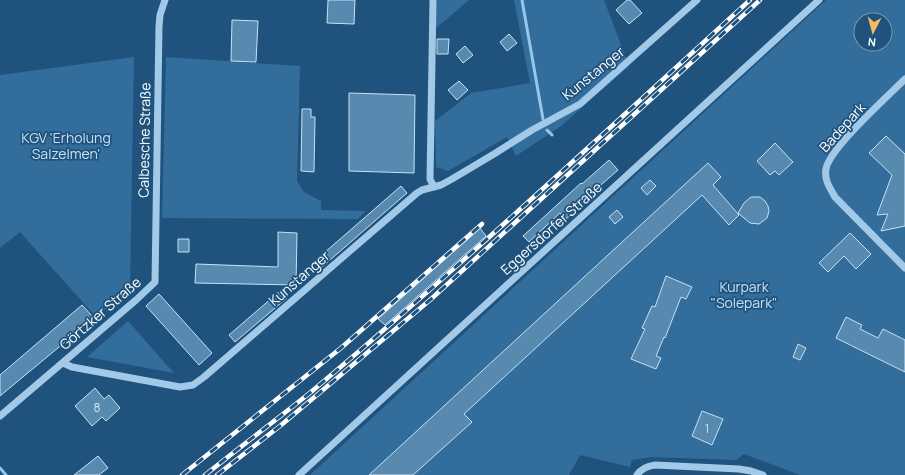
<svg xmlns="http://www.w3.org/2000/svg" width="905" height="475" font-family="Manrope,sans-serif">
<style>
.green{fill:#326d9b;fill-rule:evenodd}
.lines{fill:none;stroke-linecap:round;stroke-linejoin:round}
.stream{stroke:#96c6e9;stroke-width:3}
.building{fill:#5889af;stroke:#c6e1f6}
.minor{stroke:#a2c9e7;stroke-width:7}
.rail-casing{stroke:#fff;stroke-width:4.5}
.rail{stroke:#1f537d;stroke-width:3;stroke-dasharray:9;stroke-linecap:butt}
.labels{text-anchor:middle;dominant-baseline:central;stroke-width:3.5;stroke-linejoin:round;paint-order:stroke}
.number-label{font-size:12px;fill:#d5e2eb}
.street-label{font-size:14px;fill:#fff;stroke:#1f537d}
.park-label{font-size:14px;fill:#c6e1f6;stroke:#1f537d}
</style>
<rect width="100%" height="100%" fill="#1f537d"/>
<!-- green -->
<path class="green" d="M436,0H469L435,29Z
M514,0H604L629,66L561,126L516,156L507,137L448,171L436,167L435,121L471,93L530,83Z
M826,0H905V475H800L744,454L736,460L652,457L632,460L630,467L580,455L569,475H310ZM861,20H885V44H861Z
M134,57L130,289L96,317L20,232L0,248V75Z
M166,57L300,66L297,181L304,192L321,201V210L365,211L358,219L162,218Z
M128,321L174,373L87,357Z"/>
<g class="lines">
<!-- stream -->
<path class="stream" d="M522,0L543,119
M547,130L552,135
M0,468L6,475"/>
</g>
<!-- building -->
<path class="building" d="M328,0H355L354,24L327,23Z
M627,0H630L642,13L629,24L616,10Z
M232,20L258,21L256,62L231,61Z
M509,34L517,43L507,51L500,42Z
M437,39H449L448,54H437Z
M465,46L473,55L463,63L456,54Z
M459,81L468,90L457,100L448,90Z
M349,93L415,95L414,173L349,171Z
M302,109H311V117H315L314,172L301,171Z
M886,136L905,154V226L881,231L888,214L877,215L892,175L869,153Z
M775,143L793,162L779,175L775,171L770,175L757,161Z
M609,160L618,170L594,191L595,193L565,220L560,213L529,242L523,236L581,183L582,184Z
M708,163L721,177L713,185L739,215L729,225L702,195L464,414L472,422L413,475H369Z
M650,180L656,186L647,195L641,188Z
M401,186L407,193L322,267L316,260Z
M751,197H760L765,201L768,206L769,211L767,218L759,224L750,223L738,213L744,203Z
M617,210L623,217L615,224L609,217Z
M480,228L486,236L385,325L378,319Z
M278,232L297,233L296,285L195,283L196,264L278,267Z
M850,233L871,254L856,269L844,256L828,272L819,263Z
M178,239H189V252H178Z
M666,276L692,287L686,299L681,297L665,338L664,337L656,356L661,358L656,369L631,359L645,329L642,328L652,306L655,307Z
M280,291L287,298L235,342L229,335Z
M159,294L212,353L199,365L146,306Z
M82,305L94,318L0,396V375Z
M846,317L862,325L860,329L878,338L883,329L905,340V372L836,338Z
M798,344L806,348L800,360L793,357Z
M95,388L104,399L109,395L120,408L106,421L102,417L92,426L75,406Z
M702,411L723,419L712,445L692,436Z
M98,456L108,468L99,475H74Z"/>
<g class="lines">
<!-- minor -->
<path class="minor" d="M433,0L430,179L434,187
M905,79C888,96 829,149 826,169C824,180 830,188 835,197L905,268
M63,363L72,367L180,387L193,385L204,377L417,193L422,190L441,185L452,179L494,154L532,130L580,104L697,0
M0,416L136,300L155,282L159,26L160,15L165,0
M299,475L819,0
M637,475C641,469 647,466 655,465L739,469L751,471L763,475"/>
<defs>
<path id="rail" d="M182,475L341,348L482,224
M205,475C240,447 276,420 311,392C461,266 605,132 750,0
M217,475L280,426L430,300L760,0"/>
</defs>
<!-- rail casing -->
<use href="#rail" class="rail-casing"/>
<!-- rail -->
<use href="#rail" class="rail"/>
</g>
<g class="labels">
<!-- number labels -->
<g class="number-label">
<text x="97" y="407">8</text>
<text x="707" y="428">1</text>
</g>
<!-- street labels -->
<g class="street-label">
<text transform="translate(593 73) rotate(-39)">Kunstanger</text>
<text transform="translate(842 127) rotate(-48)">Badepark</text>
<text transform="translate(144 140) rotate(-89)">Calbesche Straße</text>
<text transform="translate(551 228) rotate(-42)">Eggersdorfer Straße</text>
<text transform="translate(299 278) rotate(-41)">Kunstanger</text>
<text transform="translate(100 313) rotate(-41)">Görtzker Straße</text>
</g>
<!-- park labels -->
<g class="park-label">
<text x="66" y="137">KGV 'Erholung<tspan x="66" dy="16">Salzelmen'</tspan></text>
<text x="744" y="286">Kurpark<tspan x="744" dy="16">"Solepark"</tspan></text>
</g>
</g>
<!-- north arrow -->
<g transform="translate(873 32) rotate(186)"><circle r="19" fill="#1f537d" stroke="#7998b1"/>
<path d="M0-3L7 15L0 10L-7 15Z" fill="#f5ba62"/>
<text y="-6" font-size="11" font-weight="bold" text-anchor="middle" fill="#ffffff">N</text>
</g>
</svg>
